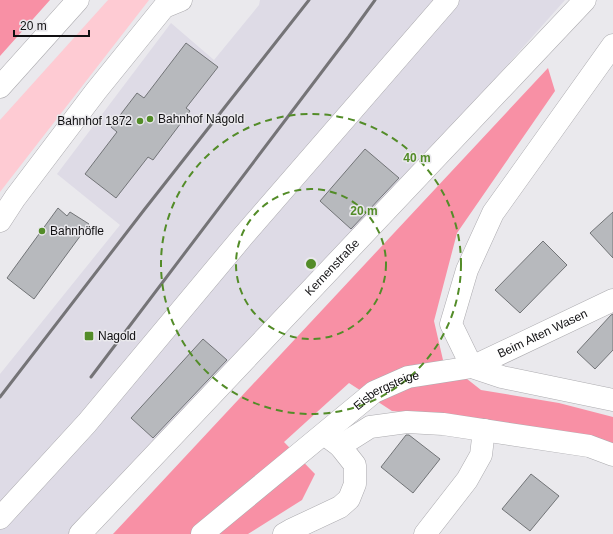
<svg xmlns="http://www.w3.org/2000/svg" width="613" height="534" font-family="Arial,sans-serif">
<style>
.built{fill:#dedbe6}
.green{fill:#fecbd3}
.forest{fill:#f890a5}
.building{fill:#b7b9bd;stroke:#727477}
.lines{fill:none;stroke-linecap:round;stroke-linejoin:round}
.minor-casing{stroke:#acabaf;stroke-width:23}
.minor{stroke:#fff;stroke-width:22}
.rail{stroke:#757477;stroke-width:3}
.ring{fill:none;stroke:#538c28;stroke-width:2;stroke-dasharray:7 5}
.poi-dot{fill:#538c28;stroke:#eae9ed;stroke-width:1.5}
.labels{text-anchor:middle;dominant-baseline:central;stroke-width:3;stroke-linejoin:round;paint-order:stroke}
.poi-label{font-size:12px;fill:#111012;stroke:#eae9ed;text-anchor:start}
.street-label{font-size:12px;fill:#111012;stroke:#eae9ed}
.centre{fill:#538c28;stroke:#eae9ed;stroke-width:2}
.ring-label{font-size:12px;text-anchor:middle;font-weight:bold;fill:#538c28;stroke:#eae9ed;stroke-width:3;stroke-linejoin:round;paint-order:stroke}
</style>
<rect width="100%" height="100%" fill="#eae9ed"/>
<!-- built -->
<path class="built" d="M260,0H565L314,283L69,534H0V374L120,225L57,174L171,23L214,60L259,5Z"/>
<!-- green -->
<path class="green" d="M108,0H149L0,192V120Z"/>
<!-- forest -->
<path class="forest" d="M0,0H50L0,56Z
M548,68L555,91L457,233L434,321L443,360L481,390L559,403L613,417V446L482,419L392,411L349,383L284,442L315,474L302,500L248,534H113Z"/>
<!-- building -->
<path class="building" d="M186,43L218,67L186,108L190,111L153,160L148,157L116,198L85,174L117,132L111,127L137,93L144,98Z
M365,149L399,178L351,229L320,201Z
M58,208L67,216L70,212L89,224L34,299L7,278Z
M613,212V258L590,233Z
M543,241L567,265L520,313L495,290Z
M613,314V350L595,369L577,352L611,315Z
M203,339L227,360L153,438L131,418Z
M406,435H409L440,459L413,493L381,467Z
M531,474L559,496L530,531L502,509Z"/>
<g class="lines">
<defs>
<g id="minor">
<path d="M0,87L78,0"/>
<path d="M0,221L15,198L96,91L164,7L181,0"/>
<path d="M472,367L451,324L467,270L493,213L613,45"/>
<path id="s1" d="M472,367L613,300"/>
<path d="M340,446L370,427L407,422L443,424L589,446L613,455"/>
<path d="M0,518L87,423L244,235L448,0"/>
<path id="s2" d="M80,534L585,0"/>
<path id="s3" d="M202,534L374,392L408,377L472,367L502,377L613,400"/>
<path d="M284,534L291,530L340,507L349,499L355,484V465L340,446L328,437"/>
<path d="M425,534L467,480L481,455L484,430"/>
</g>
</defs>
<!-- minor casing -->
<use href="#minor" class="minor-casing"/>
<!-- minor -->
<use href="#minor" class="minor"/>
<!-- rail -->
<path class="rail" d="M91,377L349,36L375,0
M0,397L144,210L309,0"/>
</g>
<!-- distance rings -->
<g class="ring">
<circle cx="311" cy="264" r="75"/>
<circle cx="311" cy="264" r="150"/>
</g>
<!-- markers -->
<g class="poi-dot">
<circle cx="150" cy="119" r="4"/>
<circle cx="140" cy="121" r="4"/>
<circle cx="42" cy="231" r="4"/>
<rect x="84" y="331" width="10" height="10" rx="2"/>
</g>
<g class="labels">
<!-- poi labels -->
<g class="poi-label">
<text x="158" y="119">Bahnhof Nagold</text>
<text x="132" y="121" text-anchor="end">Bahnhof 1872</text>
<text x="50" y="231">Bahnhöfle</text>
<text x="98" y="336">Nagold</text>
</g>
<!-- street labels -->
<g class="street-label">
<text stroke="none"><textPath href="#s2" startOffset="367">Kernenstraße</textPath></text>
<text stroke="none"><textPath href="#s1" startOffset="78">Beim Alten Wasen</textPath></text>
<text stroke="none"><textPath href="#s3" startOffset="235">Eisbergsteige</textPath></text>
</g>
</g>
<circle cx="311" cy="264" r="6" class="centre"/>
<g class="ring-label">
<text x="417" y="162">40 m</text>
<text x="364" y="215">20 m</text>
</g>
<!-- scale -->
<path d="M14 30v6h75v-6" fill="none" stroke="#111012" stroke-width="2"/>
<text x="20" y="30" font-size="12" fill="#111012" stroke="#eae9ed" stroke-width="3" paint-order="stroke">20 m</text>
</svg>
